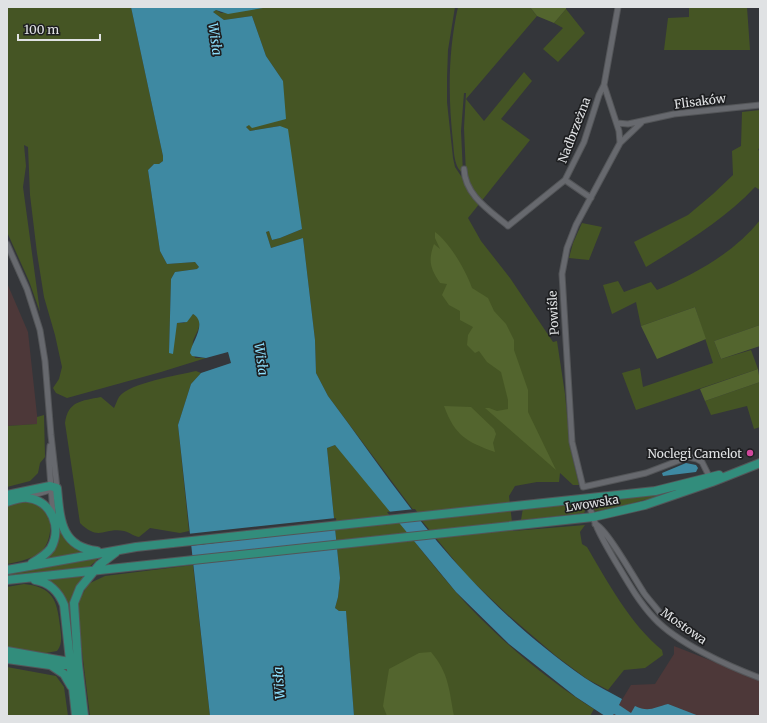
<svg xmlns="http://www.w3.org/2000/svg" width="767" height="723" font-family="Merriweather,serif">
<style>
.industrial{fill:#4d3839}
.green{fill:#455524}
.forest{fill:#53652e}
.water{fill:#3e89a2}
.pier{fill:#34363a}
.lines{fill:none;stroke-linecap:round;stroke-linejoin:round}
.minor-casing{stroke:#535558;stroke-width:7}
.primary-casing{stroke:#535558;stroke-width:10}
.minor{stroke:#67696e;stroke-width:5}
.primary{stroke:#328d7c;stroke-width:8}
.hotel-dot{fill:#d1479c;stroke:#1d1e20;stroke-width:1.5}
.labels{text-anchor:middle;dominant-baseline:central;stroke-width:3.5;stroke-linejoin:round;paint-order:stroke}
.street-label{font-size:12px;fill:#e0e2e4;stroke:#1d1e20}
.poi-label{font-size:12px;fill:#e0e2e4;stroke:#1d1e20;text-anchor:end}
.water-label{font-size:13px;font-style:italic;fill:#8de0fe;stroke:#1d1e20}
</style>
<rect width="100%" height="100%" fill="#34363a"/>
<!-- industrial -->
<path class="industrial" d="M7,283L28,332L38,424L7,426Z
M674,646L760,680V716H612L631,685L655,684L674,654Z"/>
<!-- green -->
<path class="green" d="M7,7H131L163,156V161L159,164H154L148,170L160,251L167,264L195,262L199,267L197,269L175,272L171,279L169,353L177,323H184L193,314C206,321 196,332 193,341C192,346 194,353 195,358H206L161,372L67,398L56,393L53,388L59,379L62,367L55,335L44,297L37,253L30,195L28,147L24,145L26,166L23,187L40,312L29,281L7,232Z
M269,7H455L448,50L447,78V102L453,158L455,167L463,179L466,175L464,128L466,93H464L461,131L463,173C454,168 454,151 453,142C448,96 448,52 458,7H530L537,16L466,99L484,121L524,72L532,81L501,119L530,140L468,218L481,241L510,278L553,342L557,341L565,394L570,447L579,485H573L560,473L559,482H537L515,486L509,496L513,531L585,525L580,532L582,544L587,547C607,581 631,625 662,650L663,655L645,668L624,670L608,690L587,679L556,656L507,614L467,576L414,511L328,396L316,373L315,340L303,238L271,248L266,232L269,231L272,240L280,238L302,229L280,126L250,131L246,127L283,81L266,56L252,16L224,20L213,12L216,10L221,13Z
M689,7H747L750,50H664L668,18L689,17Z
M566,9L585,33L558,62L543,49L563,28L554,23Z
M760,110V146L758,150L760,151V190L755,187C724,220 684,244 646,267L634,242L688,215L713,194L733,175L732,151L741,146L742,112Z
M760,220V325L714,341L721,359L751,350L758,369L636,410L622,373L640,368L643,387L713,363L695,307L641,326L636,302L612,314L603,285L618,281L624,292L651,282L657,290C694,275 735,252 760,220Z
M582,223L602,227L589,260L569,258L573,243Z
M196,371L201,373L191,384L178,425L189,531L180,533L150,528L139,537C133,536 129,532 124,531C104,527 99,542 80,523L65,423C68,401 81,401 101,397L114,408C116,404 117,400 119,397C129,383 179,375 196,371Z
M760,382V427L754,429L747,406L711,415L705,401Z
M44,415L45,457L40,463L38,473L30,481L7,487V426L37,424V417Z
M335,445C378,491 414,544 455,591C491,633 547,680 594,709L590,716H354L346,612L339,611L335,608L338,597L340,578L327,448Z
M657,494L655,497C635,502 616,509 595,511L592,505L597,500Z
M22,501C29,501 35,501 41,505C55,514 52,543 40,553C31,559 18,562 7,564V505Z
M579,502L586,509L584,513L521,520L523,508Z
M62,532L84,553L45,559L58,534Z
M101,556L88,568L7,577V574Z
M193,565L210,716H90L78,619L79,601L88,584L105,576Z
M89,575C67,599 68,606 72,638H70L67,614L47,580Z
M24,584C53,587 57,600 60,626C61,635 63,644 57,651L46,653L7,648V587Z
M7,667L56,676L64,687L68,716H7Z"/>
<!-- forest -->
<path class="forest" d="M530,7H566V9L554,23L537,16Z
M435,232C450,243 466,271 472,288L488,298L494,311L506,324L514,340V350L528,390V412L556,470L485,408H489L497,411L508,409V400L501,372L487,362L479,351L475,353L467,345L468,335L473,327L460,320V311L449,305L442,295L447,284L440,283C430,268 428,261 434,244L440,249L435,238Z
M695,307L706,339L657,359L641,326Z
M760,325V346L721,359L714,341Z
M758,369L760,382L705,401L700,389Z
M444,406L471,407L494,429L496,434L493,443L495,452C467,442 455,436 444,406Z
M431,652C449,673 449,690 454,716H387L383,706L389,669L419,653Z"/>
<!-- water -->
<path class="water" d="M131,7H269L228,14L216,10L213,12L224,20L252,16L266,56L283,81L286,119L252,128L249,125L246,127L250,131L280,126L288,129L302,229L280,238L272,240L269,231L266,232L271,248L303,238L315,340L316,373L328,396C373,456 415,520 467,575C502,613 543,649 585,678C597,686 610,692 622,699L619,705L631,713L635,706C649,713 655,707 668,704L699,716H618L614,714L612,716H605L576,697L509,644L456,592L335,445L327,448L340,578L338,597L335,608L339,611H346L354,716H210L178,425L191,384L201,373L231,363L228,352L206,358L192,356L190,353C192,342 208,323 193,314L187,322L177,323L173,354L169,353L171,279L175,272L197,269L199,267L195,262L167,264L160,251L148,170L154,164H159L163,161V156Z
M686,463L696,465L698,468L696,472L663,476L662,473Z"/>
<!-- pier -->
<path class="pier" d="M415,509L423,520L395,523L387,512Z
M336,518L337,529L189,546L187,534Z"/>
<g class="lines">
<defs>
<path id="minor" d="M618,7L604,85L619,131L620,143L576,225L567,248L562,274L572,442L583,487L646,473L688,457L697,459L702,462L711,480
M617,123L628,124L674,114L760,105
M620,143L641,123
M464,169C465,195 489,210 508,226L565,180L584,142L599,95L604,85
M565,180L591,198
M7,244L27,289L40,330L45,361L51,435L57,488L27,497
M50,446L49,460L53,514
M588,498C591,520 603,540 614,559C626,579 638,601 654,618C677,643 728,666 760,678
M595,524C605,526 636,581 644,593C649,600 655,606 660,613"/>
<path id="primary" d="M7,495L50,486L57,488C60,518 60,547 97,551
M7,502C13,500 22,497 28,498C52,501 62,528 51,548C46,555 39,559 32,563
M7,570L136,547L655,491L719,475
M7,580L593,517L645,505L712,482L760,463
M35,580C49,582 59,592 64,605L76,716
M7,651L75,663
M7,659L50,665H74
M52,666L64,674L71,686
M84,716L78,664L74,603L80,588L99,565L116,552"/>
</defs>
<!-- minor casing -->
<use href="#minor" class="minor-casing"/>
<!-- primary casing -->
<use href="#primary" class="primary-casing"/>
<!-- minor -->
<use href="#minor" class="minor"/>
<!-- primary -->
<use href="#primary" class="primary"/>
</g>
<!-- markers -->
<circle class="hotel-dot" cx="750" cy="453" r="4"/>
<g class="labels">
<!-- street labels -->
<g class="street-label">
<text transform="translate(700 101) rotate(-7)">Flisaków</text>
<text transform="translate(574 130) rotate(-69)">Nadbrzeżna</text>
<text transform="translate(553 313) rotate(-93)">Powiśle</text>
<text transform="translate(592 503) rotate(-9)">Lwowska</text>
<text transform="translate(684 626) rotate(35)">Mostowa</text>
</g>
<!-- poi labels -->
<g class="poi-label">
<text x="742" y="453">Noclegi Camelot</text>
</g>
<!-- water labels -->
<g class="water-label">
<text transform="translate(215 39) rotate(82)">Wisła</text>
<text transform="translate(261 359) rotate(82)">Wisła</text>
<text transform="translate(279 683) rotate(-94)">Wisła</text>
</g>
</g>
<!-- border -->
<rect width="767" height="723" fill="none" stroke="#e0e2e4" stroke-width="16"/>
<!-- scale -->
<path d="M18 34v6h82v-6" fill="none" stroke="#e0e2e4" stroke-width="2"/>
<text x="24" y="34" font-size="12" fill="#e0e2e4" stroke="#1d1e20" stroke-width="3" paint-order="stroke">100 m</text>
</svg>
